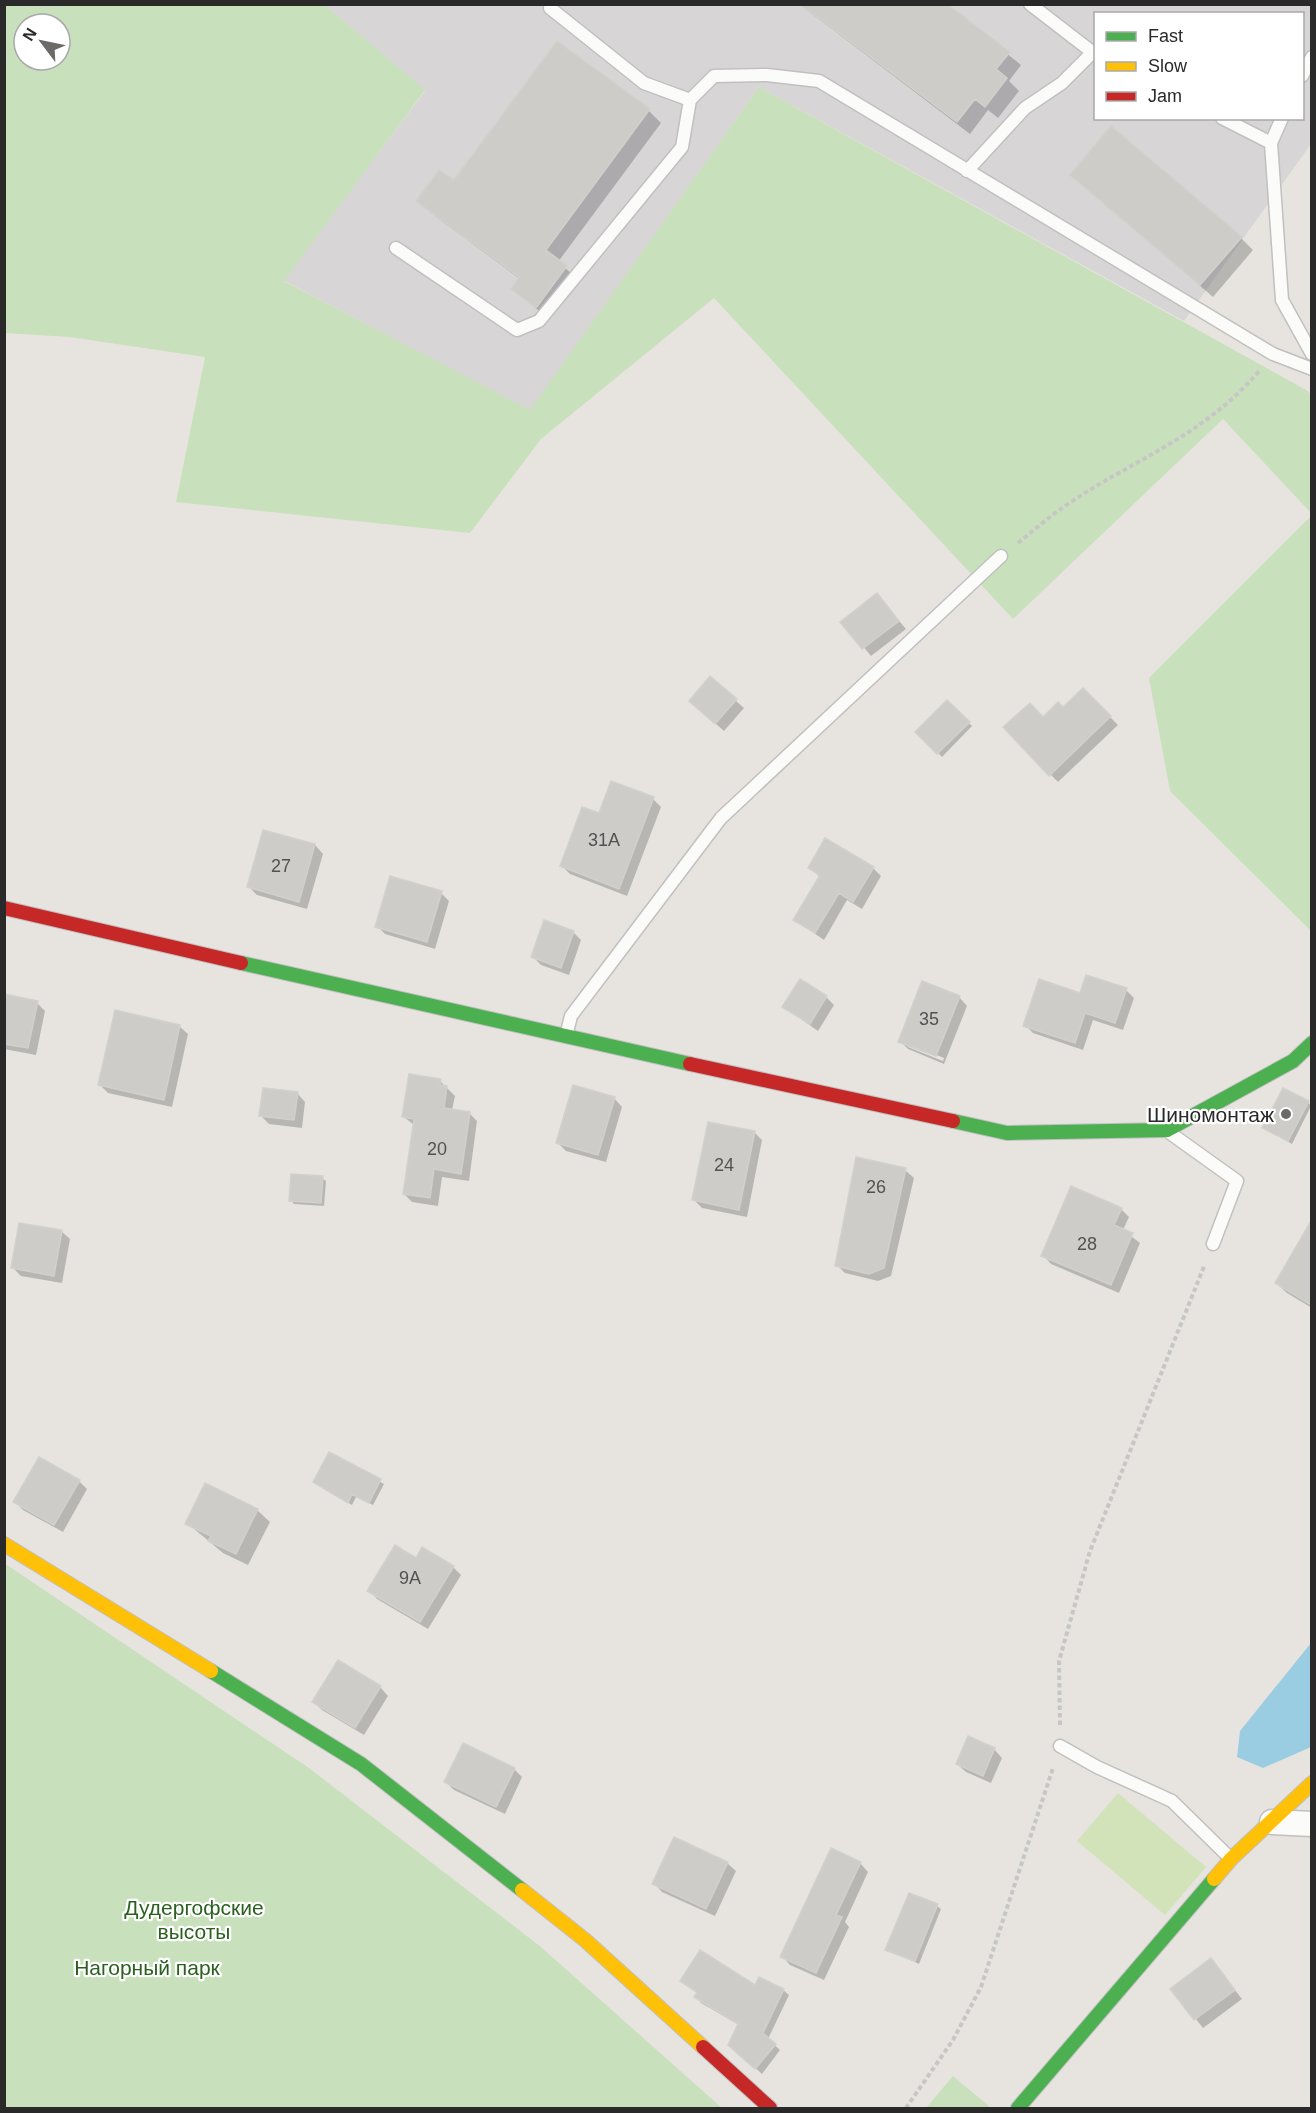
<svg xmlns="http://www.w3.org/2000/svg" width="1316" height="2113" font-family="Arial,sans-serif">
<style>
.industrial{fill:#d8d5d7;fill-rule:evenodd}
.green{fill:#c9e0bc;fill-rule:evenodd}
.pitch{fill:#d2e3ba}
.water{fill:#9acce2}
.shadow{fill:#0003;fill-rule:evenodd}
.building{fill:#ceccc9;stroke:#d2d0cc;stroke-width:1.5}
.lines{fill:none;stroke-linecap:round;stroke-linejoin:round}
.lane-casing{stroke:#c1c0c0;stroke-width:15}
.street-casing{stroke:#c1c0c0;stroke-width:27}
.fast-casing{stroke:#c1c0c0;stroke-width:16}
.slow-casing{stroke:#c1c0c0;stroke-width:16}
.jam-casing{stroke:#c1c0c0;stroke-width:16}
.path{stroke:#c6c6c5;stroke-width:4;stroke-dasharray:4.5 3;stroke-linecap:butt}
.lane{stroke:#fbfbfa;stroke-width:12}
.street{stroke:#fbfbfa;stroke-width:24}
.fast{stroke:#4caf50;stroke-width:14}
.slow{stroke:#ffc107;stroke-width:14}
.jam{stroke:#c62828;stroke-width:14}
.poi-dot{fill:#6c6a69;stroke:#fff;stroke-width:2}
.labels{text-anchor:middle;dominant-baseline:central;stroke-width:4.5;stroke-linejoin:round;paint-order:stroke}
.number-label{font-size:18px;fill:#535252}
.poi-label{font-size:21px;fill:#292929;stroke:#fff;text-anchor:end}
.park-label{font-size:21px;fill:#2b6020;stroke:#fff}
</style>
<rect width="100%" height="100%" fill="#e7e4e0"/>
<!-- industrial -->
<path class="industrial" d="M325,5H1311V144L1184,321L759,87L530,411L283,280L425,91ZM1096,14H1302V118H1096Z"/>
<!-- green -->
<path class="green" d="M4,5H325L425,90L284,281L530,410L759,87L1308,391L1312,396L1311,513L1223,419L1013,619L714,298L541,439L470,533L176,502L205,357L69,337L5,333ZM24,24H60V60H24Z
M1311,516V931L1170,791L1149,678Z
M4,1563L309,1768L541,1947L722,2108H5Z
M953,2076L989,2106L987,2108H926Z"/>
<!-- pitch -->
<path class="pitch" d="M1118,1793L1206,1867L1165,1915L1077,1841Z"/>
<!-- water -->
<path class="water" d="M1311,1643V1747L1263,1768L1237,1757L1240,1731Z"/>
<!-- shadow -->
<path class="shadow" d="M799,4H945L1021,65L1009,81L1019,91L998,118L988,110L970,134Z
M649,111L661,123L558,262L578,279L549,319L512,289L520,279L431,213L418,201Z
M1072,175L1241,238L1253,250L1213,297Z
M877,595L906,629L871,656L843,622Z
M710,678L744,708L724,731L699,709Z
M1083,690L1118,725L1058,782L1050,774L1063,709Z
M947,702L972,726L942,757L917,732Z
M653,799L661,807L627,896L570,874L562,866L599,815Z
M315,845L323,854L307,909L257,895L249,887Z
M810,868H873L881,876L862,909L847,900L824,940L795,920L820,877Z
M441,893L449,901L435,949L385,934L377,926Z
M573,932L581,940L569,975L541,965L533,957Z
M1126,990L1134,998L1123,1030L1093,1020L1083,1050L1033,1033L1025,1025L1081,995Z
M4,996L37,1003L45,1011L36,1055L4,1049Z
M826,997L834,1005L818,1031L784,1007Z
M959,997L967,1006L944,1064L908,1049L900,1041ZM908,1044L944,1058L943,1061L908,1047Z
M179,1026L188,1034L172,1107L108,1093L100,1085Z
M440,1081L455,1096L452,1110L469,1113L477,1121L469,1181L442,1177L438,1206L412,1202L404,1194L414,1125L404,1117Z
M297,1093L305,1102L302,1128L269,1124L261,1116Z
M614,1098L622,1107L606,1162L566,1151L557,1142Z
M1308,1102L1311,1106L1292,1144L1268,1131Z
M754,1132L762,1140L747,1217L702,1208L694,1200Z
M905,1170L914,1178L891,1276L878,1281L845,1273L837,1265Z
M322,1178L326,1181L324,1206L294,1204L291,1200Z
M1121,1209L1129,1217L1123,1230L1140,1243L1119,1293L1051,1264L1043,1255Z
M1309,1227L1312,1229V1308L1287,1293L1276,1283Z
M61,1231L70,1239L62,1283L21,1276L13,1268Z
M329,1454L384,1484L373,1505L356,1497L352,1505L314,1482Z
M79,1481L87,1489L63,1532L23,1510L15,1502Z
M257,1510L270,1522L248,1565L223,1553L187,1523Z
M417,1560L453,1567L461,1575L428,1629L377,1599L369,1590Z
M380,1687L388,1696L364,1735L322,1710L314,1702Z
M994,1749L1002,1758L991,1783L966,1772L957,1764Z
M514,1769L522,1777L505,1814L454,1790L446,1782Z
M675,1839L727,1863L736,1871L715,1916L662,1892L654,1883Z
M860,1863L868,1872L845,1922L849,1927L824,1980L790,1965L782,1956Z
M937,1906L941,1909L919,1964L887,1949Z
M1211,1960L1242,1999L1203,2028L1172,1989Z
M682,1981L783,1990L789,1995L768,2039L780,2050L762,2074L736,2050L739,2025L701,2003L696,1997L698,1993Z"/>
<!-- building -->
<path class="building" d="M800,4H947L1010,52L996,69L1007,78L985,107L975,99L957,122Z
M557,41L650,109L546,250L567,266L536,308L511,289L519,277L416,201L439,170L454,180Z
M1111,126L1242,237L1200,285L1070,175Z
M877,593L899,621L862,649L840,622Z
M710,676L737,699L715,724L689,701Z
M1083,688L1111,716L1049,776L1003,727L1030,703L1043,717L1058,702L1063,707Z
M947,700L970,722L937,754L915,732Z
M611,781L654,797L619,889L560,866L582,807L599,813Z
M263,830L315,844L299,902L247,887Z
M825,838L874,867L853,902L839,893L815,933L793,920L820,875L808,868Z
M390,876L442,891L427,942L375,927Z
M544,920L574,931L561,968L531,957Z
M1086,975L1127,988L1115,1023L1085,1013L1075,1043L1023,1026L1039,979L1080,993Z
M800,979L827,996L810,1024L782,1007Z
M922,981L960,996L936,1056L898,1042Z
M4,994L38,1001L28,1048L4,1044Z
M115,1010L180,1025L164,1100L98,1085Z
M409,1074L441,1079L440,1085L447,1086L444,1108L470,1112L461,1174L434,1169L430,1198L403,1194L414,1119L402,1117Z
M573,1085L615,1097L598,1155L556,1143Z
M263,1088L298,1092L294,1120L259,1116Z
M1283,1088L1309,1101L1288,1141L1262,1128Z
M708,1122L755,1131L739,1210L692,1200Z
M856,1157L906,1168L884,1268L869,1274L835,1266Z
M291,1174L323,1176L321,1203L289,1201Z
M1071,1186L1122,1208L1114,1225L1133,1233L1111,1285L1041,1256Z
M1311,1221V1305L1275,1283Z
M19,1223L62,1230L54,1276L11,1268Z
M329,1452L381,1479L369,1503L352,1494L348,1503L313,1482Z
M39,1457L80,1480L54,1525L13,1502Z
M205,1483L258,1509L236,1554L208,1541L211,1536L185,1524Z
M395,1545L416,1558L422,1547L454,1566L420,1622L367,1591Z
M338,1660L381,1686L355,1728L312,1702Z
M968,1736L995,1748L983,1776L956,1764Z
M463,1743L515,1768L496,1807L444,1782Z
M674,1837L728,1862L706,1909L652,1884Z
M831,1848L861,1862L836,1915L842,1917L816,1973L780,1957Z
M909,1893L938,1904L915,1961L885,1950Z
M700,1950L755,1985L759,1977L784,1989L763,2033L776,2044L755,2069L728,2045L738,2024L694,1997L697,1992L680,1981Z
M1211,1958L1235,1990L1194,2020L1170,1989Z"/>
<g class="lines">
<defs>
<path id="lane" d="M1030,4L1096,55
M550,8L644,83L690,100
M1302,76L1312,57
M1222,118L1271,143
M1282,118L1271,143L1282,300L1312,354
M967,171L1025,108L1062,83L1092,53
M396,248L517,330L539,321L682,147L690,100L714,76L767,75L819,81L1273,354L1312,369
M566,1036L571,1016L721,818L1001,556
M1170,1133L1237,1181L1213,1244
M1060,1746L1097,1767L1172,1801L1230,1858"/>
<path id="street" d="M1272,1822L1312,1824"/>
<path id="fast" d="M241,963L690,1064
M953,1121L1007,1133L1167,1130L1293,1061L1312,1043
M211,1671L361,1764L522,1890
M1018,2108L1214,1879"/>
<path id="slow" d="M4,1544L211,1671
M1214,1879L1231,1859L1312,1783
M522,1890L585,1940L703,2047"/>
<path id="jam" d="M4,908L241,963
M690,1064L953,1121
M703,2047L770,2108"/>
</defs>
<!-- lane casing -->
<use href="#lane" class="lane-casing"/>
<!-- street casing -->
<use href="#street" class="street-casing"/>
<!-- fast casing -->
<use href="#fast" class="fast-casing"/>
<!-- slow casing -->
<use href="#slow" class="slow-casing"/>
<!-- jam casing -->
<use href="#jam" class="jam-casing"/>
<!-- path -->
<path class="path" d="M1018,543C1034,530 1049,517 1065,506C1135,458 1202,438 1260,370
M1060,1725L1059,1661L1090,1551L1205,1264
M906,2108L953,2040L981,1987L1053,1768"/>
<!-- lane -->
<use href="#lane" class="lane"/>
<!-- street -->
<use href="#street" class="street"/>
<!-- fast -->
<use href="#fast" class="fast"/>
<!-- slow -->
<use href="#slow" class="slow"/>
<!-- jam -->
<use href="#jam" class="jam"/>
</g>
<!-- markers -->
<circle class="poi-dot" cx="1286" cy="1114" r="6"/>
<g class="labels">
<!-- number labels -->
<g class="number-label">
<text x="604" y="840">31А</text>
<text x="281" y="866">27</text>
<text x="929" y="1019">35</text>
<text x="437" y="1149">20</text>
<text x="724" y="1165">24</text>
<text x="876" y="1187">26</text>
<text x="1087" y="1244">28</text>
<text x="410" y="1578">9А</text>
</g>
<!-- poi labels -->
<g class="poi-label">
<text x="1274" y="1114">Шиномонтаж</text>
</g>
<!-- park labels -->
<g class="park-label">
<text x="194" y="1907">Дудергофские<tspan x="194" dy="24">высоты</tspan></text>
<text x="147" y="1967">Нагорный парк</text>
</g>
</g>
<!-- border -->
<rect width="1316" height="2113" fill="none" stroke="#292929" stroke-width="12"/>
<!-- legend -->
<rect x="1094" y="12" width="210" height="108" fill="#ffffff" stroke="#a9a9a9" stroke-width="1.5"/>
<rect x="1106" y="32" width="30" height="9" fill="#4caf50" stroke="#a9a9a9" stroke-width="1.5"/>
<text x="1148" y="42" font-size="18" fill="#292929">Fast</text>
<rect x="1106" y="62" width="30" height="9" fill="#ffc107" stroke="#a9a9a9" stroke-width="1.5"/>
<text x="1148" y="72" font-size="18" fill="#292929">Slow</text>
<rect x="1106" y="92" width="30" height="9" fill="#c62828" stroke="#a9a9a9" stroke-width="1.5"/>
<text x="1148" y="102" font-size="18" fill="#292929">Jam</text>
<!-- north arrow -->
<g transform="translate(42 42) rotate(302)"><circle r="28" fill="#ffffff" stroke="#a9a9a9" stroke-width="1.5"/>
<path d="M0-4.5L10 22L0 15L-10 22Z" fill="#6c6a69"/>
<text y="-9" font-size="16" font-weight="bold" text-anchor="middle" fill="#292929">N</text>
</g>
</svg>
